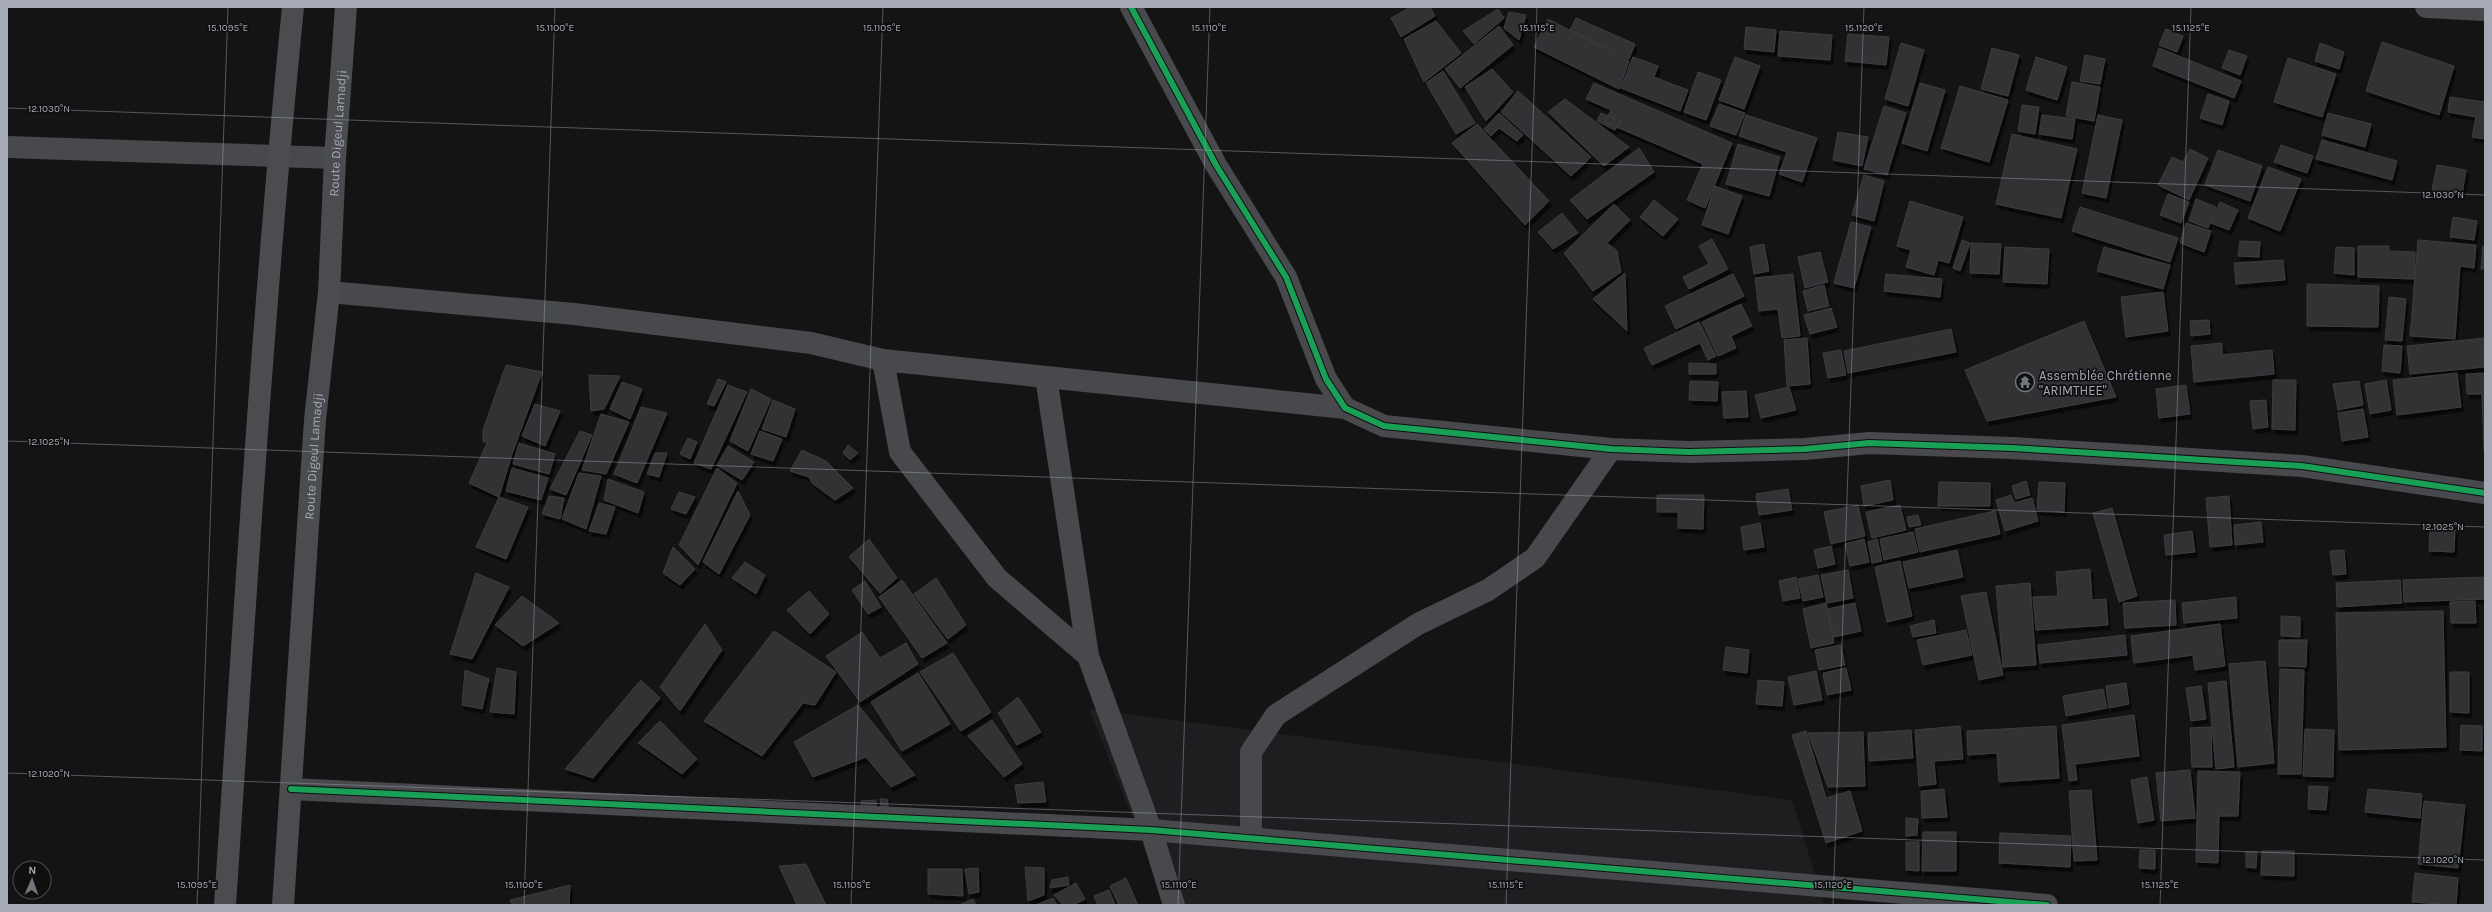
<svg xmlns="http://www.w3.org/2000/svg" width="2492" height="912" font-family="Karla,sans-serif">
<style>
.built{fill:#1e1e20}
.building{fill:#323234;stroke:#3d3d41;filter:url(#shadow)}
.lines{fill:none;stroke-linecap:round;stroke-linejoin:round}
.minor{stroke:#48494d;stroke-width:22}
.major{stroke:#4a4c4f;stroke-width:22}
.cycleway-casing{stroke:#0f0f10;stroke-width:8}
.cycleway{stroke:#1a9f57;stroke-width:6}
.ticks{fill:none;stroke:#a5aab6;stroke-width:1;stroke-opacity:0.45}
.labels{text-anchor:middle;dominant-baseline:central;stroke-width:3.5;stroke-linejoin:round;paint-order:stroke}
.street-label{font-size:13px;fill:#a5aab6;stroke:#0f0f10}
.poi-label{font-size:13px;fill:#a5aab6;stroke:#0f0f10;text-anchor:start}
.ticks-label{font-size:10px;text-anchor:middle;fill:#a5aab6;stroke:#0f0f10;stroke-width:3.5;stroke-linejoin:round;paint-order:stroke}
</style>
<defs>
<filter id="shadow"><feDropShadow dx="2.5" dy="4.5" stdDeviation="0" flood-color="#0009"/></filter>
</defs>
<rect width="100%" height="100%" fill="#141415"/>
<!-- built -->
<path class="built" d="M1089,709L1792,800L1824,903L1840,905H1167Z"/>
<!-- building -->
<path class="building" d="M1411,7H1430L1435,16L1401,37L1391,18Z
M1498,9L1504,18L1474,44L1463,31Z
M1509,12L1526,15L1519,40L1504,28Z
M1576,18L1635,44L1629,59L1570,30Z
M1548,19L1629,61L1619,89L1534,47Z
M1436,21L1461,53L1424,82L1404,39Z
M1499,26L1513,45L1460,88L1445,69Z
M1746,27L1776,30L1774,52L1744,49Z
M2166,29L2183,36L2177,52L2159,45Z
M1780,31L1832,35L1830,60L1778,56Z
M1848,34L1889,37L1886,65L1845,61Z
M2382,42L2454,66L2439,115L2366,91Z
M1901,43L1924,50L1908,106L1885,99Z
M2320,43L2344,52L2339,69L2315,61Z
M1992,48L2019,55L2008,96L1981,89Z
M2159,48L2241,81L2234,98L2153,66Z
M2229,50L2247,56L2240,75L2222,68Z
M2085,55L2105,59L2100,84L2080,81Z
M1633,57L1658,66L1654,77L1688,90L1680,111L1621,88Z
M1735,57L1760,66L1744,109L1719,100Z
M2036,57L2067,67L2057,100L2026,90Z
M2288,58L2336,74L2322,117L2274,102Z
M1492,69L1513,92L1486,121L1465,87Z
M1443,71L1475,123L1456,134L1426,83Z
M1698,72L1721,80L1706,120L1684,112Z
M2072,82L2100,87L2094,121L2066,116Z
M1594,83L1732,143L1705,208L1687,200L1703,164L1605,122L1611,110L1586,99Z
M1920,83L1945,90L1927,151L1902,143Z
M1960,86L2008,100L1989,162L1941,148Z
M1518,91L1591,157L1571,176L1501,112Z
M2208,94L2229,101L2222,125L2200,118Z
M2450,97L2485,102V139L2472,137L2476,117L2448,112Z
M1565,99L1629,147L1604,166L1548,112Z
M1719,104L1745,113L1736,135L1710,126Z
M2022,105L2039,107L2035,134L2018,131Z
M1884,106L1906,113L1887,175L1864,169Z
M1499,113L1523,135L1517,141L1499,128L1491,136L1484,129Z
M1601,113L1621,121L1615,130L1597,121Z
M2328,113L2371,124L2365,147L2322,135Z
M1746,115L1817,138L1802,182L1779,174L1787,152L1739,136Z
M2042,115L2075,119L2072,139L2039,134Z
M2098,115L2122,120L2106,198L2082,193Z
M1477,124L1549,201L1525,225L1452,143Z
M1838,132L1868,137L1862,166L1833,160Z
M2012,134L2077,149L2061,218L1996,204Z
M2322,140L2397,161L2392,180L2316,159Z
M1738,144L1780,157L1769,196L1726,184Z
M2281,145L2313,156L2307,173L2274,162Z
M1639,148L1654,172L1587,219L1570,200Z
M2190,149L2208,158L2189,200L2158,185L2172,157L2183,162Z
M2218,150L2262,166L2250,201L2205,185Z
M2437,165L2466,170L2462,195L2432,190Z
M2268,167L2301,179L2280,231L2248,218Z
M1864,175L1884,181L1874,221L1852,215Z
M1715,186L1742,196L1728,234L1702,225Z
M2168,194L2189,202L2181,223L2160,215Z
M2196,199L2216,207L2208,228L2189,221Z
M1654,200L1678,219L1663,236L1640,217Z
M1910,201L1963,217L1949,263L1938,260L1934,275L1906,267L1911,250L1897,246Z
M2220,202L2238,210L2229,230L2211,223Z
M1614,204L1630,220L1607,243L1617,251L1621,272L1593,291L1564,253Z
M2080,207L2178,238L2170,262L2072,231Z
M1562,213L1578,233L1553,249L1538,232Z
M2453,217L2477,221L2474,240L2450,237Z
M1851,222L1871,227L1854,288L1834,283Z
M2186,223L2211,231L2204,252L2180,243Z
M1712,239L1728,269L1689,289L1683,277L1709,264L1699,246Z
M1962,240L1970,243L1960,271L1953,268Z
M2418,240L2476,245L2474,268L2460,266L2455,339L2410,336Z
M2240,241L2260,242L2259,257L2238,256Z
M1971,243L2001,244L1999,274L1970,273Z
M1764,244L1769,271L1754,274L1750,247Z
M2358,246H2389V251L2415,252L2414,279L2358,277Z
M2483,246H2485V269H2481Z
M2005,247L2049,249L2047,284L2003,282Z
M2104,247L2170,265L2163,289L2097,271Z
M2336,247L2354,248V275L2334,273Z
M1820,252L1828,282L1805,288L1798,257Z
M2283,260L2285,280L2236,284L2234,263Z
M1625,273L1627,331L1593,299Z
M1733,274L1744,296L1676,329L1665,306Z
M1793,274L1800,336L1782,338L1778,309L1759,311L1755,278Z
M1886,274L1942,279L1940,297L1884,291Z
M2307,284L2379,286L2378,327L2307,326Z
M1824,285L1829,306L1808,311L1803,291Z
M2163,292L2168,331L2126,337L2121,297Z
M2389,297L2406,299L2402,341L2385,340Z
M1741,304L1752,326L1731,336L1736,348L1718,356L1702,322Z
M1831,308L1837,327L1810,334L1804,315Z
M2209,320L2210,334L2191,336L2190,321Z
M2084,321L2116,397L1987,421L1965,370Z
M1699,322L1716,356L1708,360L1700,343L1652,365L1644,348Z
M1951,329L1956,352L1848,373L1844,351Z
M1807,338L1810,384L1787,386L1784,340Z
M2485,338V367L2410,374L2407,346Z
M2222,343V355L2272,350L2274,374L2194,382L2191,346Z
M2384,345L2402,346L2400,373L2382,371Z
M1841,350L1846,375L1828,378L1823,353Z
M1689,363L1716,364V374H1689Z
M506,365L542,372L512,454L499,497L469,483L487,443L483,441V430Z
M2457,373L2461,407L2397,415L2393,380Z
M2485,373V451L2484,452L2482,394H2467L2466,374Z
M589,375L620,376L604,409L591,411Z
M718,379L726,382L714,406L707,404Z
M2273,380H2296L2295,430L2272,429Z
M2386,380L2391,410L2370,414L2365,384Z
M1690,381L1718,382L1717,401L1689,400Z
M2359,381L2363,405L2338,410L2333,384Z
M622,382L642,389L630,419L610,409Z
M728,385L747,392L711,469L694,463Z
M2186,385L2190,414L2159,418L2156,389Z
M1789,387L1796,410L1761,418L1755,395Z
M751,389L771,399L748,451L730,441Z
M1746,391L1748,417L1724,418L1722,392Z
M773,400L795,409L786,437L762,429Z
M2266,400L2268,427L2253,429L2250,401Z
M535,404L560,411L545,446L522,436Z
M641,407L667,413L637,483L614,474Z
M2363,409L2368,437L2342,441L2338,413Z
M601,414L629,422L606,474L582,470Z
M580,431L592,435L566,495L550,489Z
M760,431L782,439L773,461L751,454Z
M688,438L697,442L690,459L680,454Z
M519,443L555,454L549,474L513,464Z
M848,445L858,453L850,460L843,453Z
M728,446L754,462L742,480L717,465Z
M802,450L826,461L853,488L835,500L813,484L809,477L790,471Z
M655,453H667L659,477L647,474Z
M512,468L548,478L541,500L506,491Z
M717,468L737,483L698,565L679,545Z
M579,473L601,476L586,529L562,519Z
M608,479L644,492L638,513L604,500Z
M1890,480L1893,500L1864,506L1861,486Z
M2026,481L2030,495L2016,499L2012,486Z
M1939,482L1990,483V506H1938Z
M2039,482L2065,483L2064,512L2037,510Z
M1788,489L1792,510L1759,515L1756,494Z
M738,491L750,515L719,574L703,562Z
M679,492L695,497L686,514L671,509Z
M1657,495H1704L1703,529L1678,528V512H1657Z
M2011,495L2014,503L2032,498L2038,521L2005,531L1996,500Z
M549,496L564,498L560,519L542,514Z
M2229,496L2232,545L2210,547L2206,498Z
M499,497L528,507L506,559L476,547Z
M599,503L615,507L606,534L589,531Z
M1858,505L1865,536L1831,544L1824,512Z
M1900,505L1906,530L1872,538L1866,512Z
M2112,508L2137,596L2119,602L2093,513Z
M1995,511L2000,534L1920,552L1915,529Z
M1918,515L1921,525L1909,527L1907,517Z
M2261,522L2263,542L2235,545L2234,525Z
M1760,523L1764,547L1744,550L1741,527Z
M2430,528L2455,530L2454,552L2429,551Z
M2192,531L2195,552L2166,555L2164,535Z
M1913,532L1918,552L1884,560L1880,539Z
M869,539L897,578L880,593L849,557Z
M1864,539L1869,562L1850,566L1845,544Z
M1877,539L1882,561L1872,563L1868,542Z
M1831,546L1835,564L1818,568L1814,550Z
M673,547L695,569L680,585L663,573Z
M1957,550L1963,577L1909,588L1903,562Z
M2344,550L2346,574L2333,575L2330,551Z
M1900,561L1912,616L1887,622L1875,567Z
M745,562L765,575L756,594L732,578Z
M2090,569L2092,600L2106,599L2108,625L2036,630L2033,597L2058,596L2056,572Z
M1848,570L1853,598L1827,603L1821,575Z
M476,573L509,587L472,659L450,654Z
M1818,575L1823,597L1803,601L1798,579Z
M1796,577L1800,598L1783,601L1779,581Z
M2485,577V599L2404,602L2403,580Z
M936,578L966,625L948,639L914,594Z
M902,580L947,643L922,658L879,597Z
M2400,580L2402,603L2337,607L2336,583Z
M865,581L881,607L868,614L852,590Z
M2030,583L2036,665L2003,667L1996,586Z
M809,591L829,614L810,634L787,610Z
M1986,592L2003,675L1979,680L1961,596Z
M522,596L559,623L523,646L495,625Z
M2236,597L2237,618L2184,623L2182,603Z
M2175,600L2176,625L2125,628L2123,603Z
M2475,601L2476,623H2451L2450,602Z
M1826,603L1834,643L1811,648L1803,609Z
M1855,603L1861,631L1834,637L1828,609Z
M2443,611L2446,747L2339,750L2336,613Z
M2281,616L2300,617V637L2281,636Z
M1934,620L1936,633L1913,637L1910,626Z
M705,624L722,650L680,711L660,687Z
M2220,624L2225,666L2195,670L2193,655L2134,663L2131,636Z
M1966,630L1972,655L1923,665L1917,640Z
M774,631L836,672L815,705L803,703L762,756L704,721Z
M862,632L880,658L906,643L918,664L860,702L826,656Z
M2125,635L2127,655L2040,663L2038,645Z
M2279,640H2307L2306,667L2279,666Z
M1841,645L1845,665L1819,670L1815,650Z
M1726,647L1749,650L1747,673L1723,670Z
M953,653L991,712L961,731L920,672Z
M2265,661L2274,763L2238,767L2229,664Z
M497,668L516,672L514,714L490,712Z
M1846,668L1851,690L1827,695L1823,673Z
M2280,669L2304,670L2301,774H2278Z
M465,670L489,679L482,709L462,705Z
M1816,671L1822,700L1794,705L1788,677Z
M2450,672H2469V713L2450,712Z
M918,673L950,724L902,751L871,702Z
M641,680L660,698L593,778L565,769Z
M1758,680L1784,682L1782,706L1756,704Z
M2226,681L2234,767L2216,769L2208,683Z
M2126,683L2129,704L2109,708L2106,686Z
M2201,686L2206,719L2191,721L2186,688Z
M2103,689L2107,708L2066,716L2063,696Z
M1018,697L1041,732L1017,745L998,713Z
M858,705L915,775L891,787L866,757L813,777L794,742Z
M2134,715L2139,756L2075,764L2077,780L2069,781L2062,725Z
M992,720L1022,764L1004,777L968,736Z
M660,721L697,759L682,774L638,743Z
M2461,725L2482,726V751L2460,750Z
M1960,726L1963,759L1934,761L1936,784L1919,786L1915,730Z
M2056,726L2059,778L1999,782L1997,753L1968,755L1967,731Z
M2211,727L2212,767H2192L2190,728Z
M2305,729L2334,730L2333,777L2303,776Z
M1911,730L1913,758L1869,761L1868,733Z
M1806,731L1826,798L1850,791L1862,831L1826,843L1792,735Z
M1863,732L1865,786L1828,787L1808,733Z
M2190,770L2195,818L2161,821L2156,773Z
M2198,771L2240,772L2238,816H2219L2218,863L2196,862Z
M2147,777L2154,820L2138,823L2131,780Z
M1043,782L1046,802L1018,803L1015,785Z
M2309,786L2328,787L2326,810L2308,809Z
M1944,789L1947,817L1922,818L1921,791Z
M2368,789L2422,794L2420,818L2365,812Z
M2091,790L2097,860L2074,861L2069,791Z
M880,799H887L889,810L882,811Z
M876,800V810L862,812L861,801Z
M2424,801L2465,805L2458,868L2418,864Z
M1906,818L1918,819L1917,835L1906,836Z
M1923,832H1956V871H1922Z
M2000,833L2071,836L2070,867L1999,863Z
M1906,842H1919V871L1906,870Z
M2140,850H2155V869L2139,868Z
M2262,851H2294V876L2261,875Z
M2246,852H2257L2256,868L2246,867Z
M806,864L826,905H797L779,866Z
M1025,867L1044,868V895L1028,901Z
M978,868L979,892L969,894L965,869Z
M928,869H962L963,896L928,894Z
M2415,873L2458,878L2456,905L2412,902Z
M1068,877L1069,885L1050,888L1052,880Z
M1126,878L1138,905H1119L1110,886Z
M1076,883L1085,899L1073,905H1063L1054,895Z
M570,885L569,905H512L510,900Z
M1109,890L1115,905H1098L1094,896Z
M1053,898L1057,905H1036Z
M973,899L976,905H959Z"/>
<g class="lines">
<!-- minor -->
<path class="minor" d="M1131,7L1216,165L1286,277L1326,379L1345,408L1384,426L1611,449L1689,452L1805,449L1869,443L2012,448L2302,466L2485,493
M2426,7L2485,10
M7,147L335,158
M329,292L574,314L811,343L883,360L900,452L997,578L1088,656L1151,830L1174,905
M883,360L1345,408
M1046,377L1088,656
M291,789L1151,830L2047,905
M1251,838V752L1276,715L1418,624L1488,590L1535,558L1611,449"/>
<!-- major -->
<g class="major">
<path d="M225,905C245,606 263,306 293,7"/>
<path id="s1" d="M283,905L315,420L329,292L335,158L346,7"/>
</g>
<defs>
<path id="cycleway" d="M1131,7L1216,165L1286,277L1326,379L1345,408L1384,426L1611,449L1689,452L1805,449L1869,443L2012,448L2302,466L2485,493
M291,789L1151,830L2047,905"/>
</defs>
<!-- cycleway casing -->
<use href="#cycleway" class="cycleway-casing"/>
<!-- cycleway -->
<use href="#cycleway" class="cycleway"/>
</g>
<!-- ticks -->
<path class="ticks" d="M7,108L2485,195M7,441L2485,527M7,773L2485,860M197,905L228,7M524,905L555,7M851,905L883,7M1178,905L1210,7M1506,905L1537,7M1833,905L1864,7M2160,905L2191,7"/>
<!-- icons -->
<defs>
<symbol id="temple-ring" viewBox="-11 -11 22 22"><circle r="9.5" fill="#0f0f10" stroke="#72767e" stroke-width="1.5"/><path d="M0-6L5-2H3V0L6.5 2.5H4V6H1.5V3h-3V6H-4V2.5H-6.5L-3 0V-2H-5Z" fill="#72767e"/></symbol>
</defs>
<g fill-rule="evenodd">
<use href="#temple-ring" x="2014" y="371" width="22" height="22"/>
</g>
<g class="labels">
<!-- street labels -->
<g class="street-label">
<text stroke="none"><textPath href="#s1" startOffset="774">Route Digeul Lamadji</textPath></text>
<text stroke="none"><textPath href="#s1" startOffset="450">Route Digeul Lamadji</textPath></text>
</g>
<!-- poi labels -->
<g class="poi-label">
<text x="2039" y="375">Assemblée Chrétienne<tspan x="2039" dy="15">"ARIMTHEE"</tspan></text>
</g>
</g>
<g class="ticks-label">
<text x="228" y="31">15.1095°E</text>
<text x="555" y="31">15.1100°E</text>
<text x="882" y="31">15.1105°E</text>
<text x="1209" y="31">15.1110°E</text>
<text x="1537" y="31">15.1115°E</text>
<text x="1864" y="31">15.1120°E</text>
<text x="2191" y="31">15.1125°E</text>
<text x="49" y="112">12.1030°N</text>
<text x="2443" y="198">12.1030°N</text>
<text x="49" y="445">12.1025°N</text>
<text x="2443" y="530">12.1025°N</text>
<text x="49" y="777">12.1020°N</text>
<text x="2443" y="863">12.1020°N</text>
<text x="197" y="888">15.1095°E</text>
<text x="524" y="888">15.1100°E</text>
<text x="852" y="888">15.1105°E</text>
<text x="1179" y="888">15.1110°E</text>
<text x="1506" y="888">15.1115°E</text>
<text x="1833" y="888">15.1120°E</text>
<text x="2160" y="888">15.1125°E</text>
</g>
<!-- border -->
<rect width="2492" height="912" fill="none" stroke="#a5aab6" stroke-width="16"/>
<!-- north arrow -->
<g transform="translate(32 880) rotate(2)"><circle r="19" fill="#0f0f10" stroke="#4b4d52"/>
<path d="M0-3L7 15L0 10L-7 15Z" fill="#72767e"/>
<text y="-6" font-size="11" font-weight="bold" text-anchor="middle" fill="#a5aab6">N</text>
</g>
</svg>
